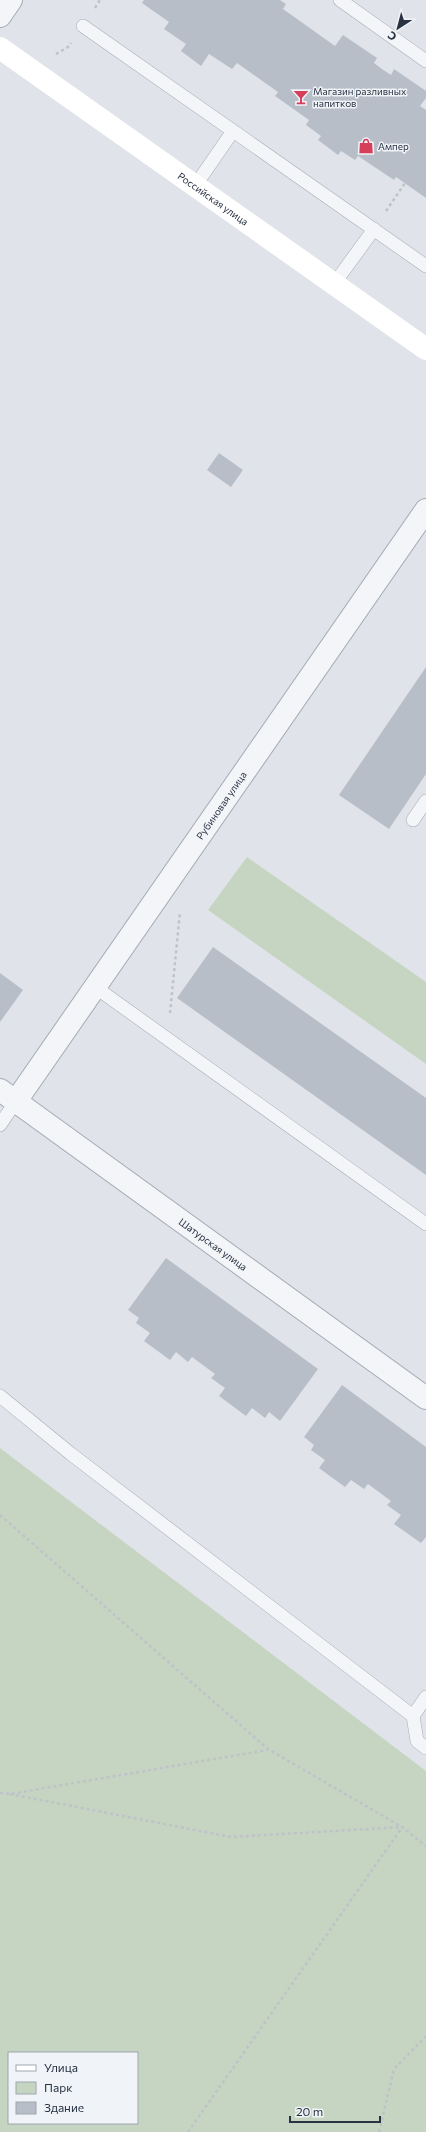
<svg xmlns="http://www.w3.org/2000/svg" width="426" height="2132" font-family="Commissioner,sans-serif">
<style>
.green{fill:#c6d5c1;fill-rule:evenodd}
.building{fill:#b7bec8}
.lines{fill:none;stroke-linecap:round;stroke-linejoin:round}
.lane-casing{stroke:#a5abb5;stroke-width:14}
.street-casing{stroke:#a5abb5;stroke-width:24}
.path{stroke:#bec2c9;stroke-width:2.5;stroke-dasharray:3 3;stroke-linecap:butt}
.lane{stroke:#f3f5f8;stroke-width:13}
.street{stroke:#f3f5f8;stroke-width:22}
.secondary{stroke:#fff;stroke-width:22}
.labels{text-anchor:middle;dominant-baseline:central;stroke-width:3;stroke-linejoin:round;paint-order:stroke}
.poi-label{font-size:10px;fill:#283243;stroke:#f0f3f7;text-anchor:start}
.street-label{font-size:10px;fill:#283243;stroke:#f0f3f7}
</style>
<rect width="100%" height="100%" fill="#e0e4ea"/>
<!-- green -->
<path class="green" d="M247,857L426,982V1064L208,910Z
M0,1448L426,1771V2132H0ZM9,2053H137V2123H9Z"/>
<!-- building -->
<path class="building" d="M144,0H280L286,4L283,9L335,46L343,35L377,58L374,63L382,69L391,75L394,69L426,91V98L420,106L426,110V198L396,177L394,180L358,156L355,160L341,151L338,155L318,140L321,136L306,125L309,120L275,96L278,92L237,63L232,69L209,54L201,66L181,51L186,44L164,29L169,22L142,3Z
M219,453L243,470L231,487L207,470Z
M426,667V774L389,829L339,795Z
M213,947L426,1098V1175L177,998Z
M0,973L23,990L0,1022Z
M166,1258L318,1369L280,1421L269,1412L265,1418L252,1408L246,1416L219,1396L225,1388L211,1378L215,1374L192,1357L188,1362L176,1352L170,1360L144,1341L150,1333L136,1323L139,1318L128,1310Z
M342,1385L426,1447V1537L421,1543L394,1524L401,1515L387,1505L391,1501L368,1484L364,1489L351,1480L345,1487L319,1468L325,1460L311,1450L314,1445L304,1437Z"/>
<g class="lines">
<defs>
<path id="lane" d="M340,0L426,61
M83,26L426,266
M195,186L233,131
M334,284L374,229
M413,820L426,801
M95,987L426,1224
M0,1125L16,1101
M0,1396L71,1454L413,1716L417,1741L426,1748
M413,1716L426,1697"/>
<g id="street">
<path d="M0,16L11,0"/>
<path id="s1" d="M0,1090L426,1398"/>
<path id="s2" d="M16,1101L426,510"/>
</g>
</defs>
<!-- lane casing -->
<use href="#lane" class="lane-casing"/>
<!-- street casing -->
<use href="#street" class="street-casing"/>
<!-- path -->
<path class="path" d="M95,8L100,0
M56,54L68,47L71,43
M386,211L405,183
M170,1013L180,912
M0,1515L268,1749L402,1827L426,1846
M0,1793L10,1794L267,1750
M10,1794L231,1837L402,1827
M188,2132L403,1826
M379,2132L394,2069L426,2036"/>
<!-- lane -->
<use href="#lane" class="lane"/>
<!-- street -->
<use href="#street" class="street"/>
<!-- secondary -->
<path class="secondary" id="s3" d="M0,48L426,349"/>
</g>
<!-- icons -->
<defs>
<symbol id="bar-bare" viewBox="-9 -9 18 18"><path d="M-6-5H6L.8 .8V4.5H3.5V6h-7V4.5H-.8V.8Z" fill="#d73e59" stroke="#f0f3f7" stroke-width="2.5" paint-order="stroke"/></symbol>
<symbol id="shop-bare" viewBox="-9 -9 18 18"><path d="M-5-2.5h2.3a2.7 3.5 0 0 1 5.4 0H5L5.5 6h-11ZM-1.5-2.5h3a1.5 2.3 0 0 0-3 0Z" fill="#d73e59" stroke="#f0f3f7" stroke-width="2.5" paint-order="stroke"/></symbol>
</defs>
<g fill-rule="evenodd">
<use href="#bar-bare" x="290" y="86" width="22" height="22"/>
<use href="#shop-bare" x="355" y="135" width="22" height="22"/>
</g>
<g class="labels">
<!-- poi labels -->
<g class="poi-label">
<text x="313" y="91">Магазин разливных<tspan x="313" dy="12">напитков</tspan></text>
<text x="378" y="146">Ампер</text>
</g>
<!-- street labels -->
<g class="street-label">
<text stroke="none"><textPath href="#s3" startOffset="261">Российская улица</textPath></text>
<text stroke="none"><textPath href="#s2" startOffset="360">Рубиновая улица</textPath></text>
<text stroke="none"><textPath href="#s1" startOffset="263">Шатурская улица</textPath></text>
</g>
</g>
<!-- legend -->
<rect x="8" y="2052" width="130" height="72" fill="#f0f3f7" stroke="#a0a6af"/>
<rect x="16" y="2065" width="20" height="6" fill="#ffffff" stroke="#a0a6af"/>
<text x="44" y="2072" font-size="12" fill="#283243">Улица</text>
<rect x="16" y="2082" width="20" height="12" fill="#c6d5c1" stroke="#a0a6af"/>
<text x="44" y="2092" font-size="12" fill="#283243">Парк</text>
<rect x="16" y="2102" width="20" height="12" fill="#b7bec8" stroke="#a0a6af"/>
<text x="44" y="2112" font-size="12" fill="#283243">Здание</text>
<!-- north arrow -->
<g transform="translate(398 28) rotate(216)" stroke="#f0f3f7" stroke-width="3" paint-order="stroke">
<path d="M0-3L7 15L0 10L-7 15Z" fill="#283243"/>
<text y="-6" font-size="11" font-weight="bold" text-anchor="middle" fill="#283243">С</text>
</g>
<!-- scale -->
<path d="M290 2116v6h90v-6" fill="none" stroke="#283243" stroke-width="2"/>
<text x="296" y="2116" font-size="12" fill="#283243" stroke="#f0f3f7" stroke-width="3" paint-order="stroke">20 m</text>
</svg>
